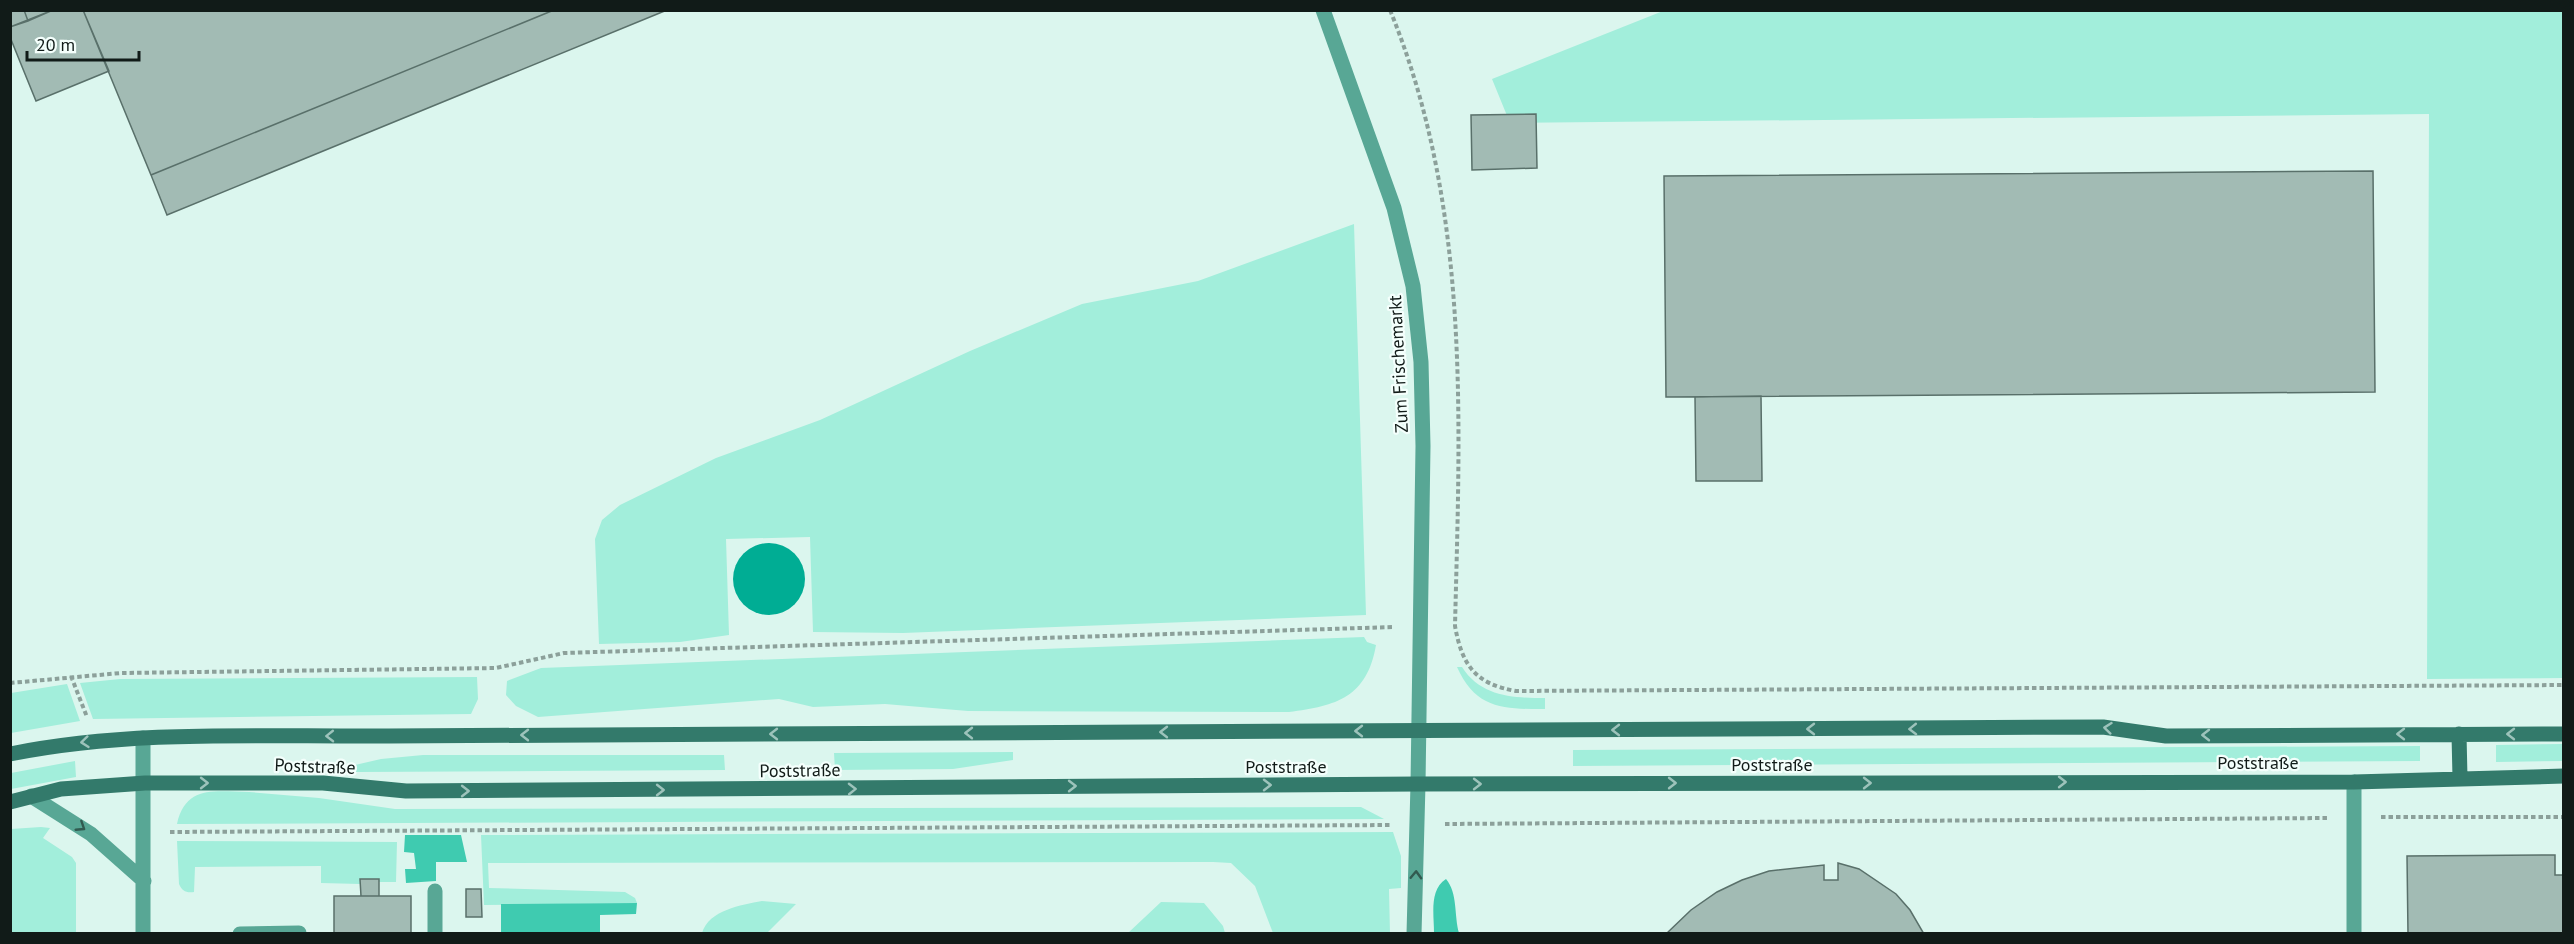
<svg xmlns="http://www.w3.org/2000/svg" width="2574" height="944" font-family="'PT Sans',sans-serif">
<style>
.green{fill:#a2eedb}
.forest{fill:#3fcbb0}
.water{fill:#00ad94}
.building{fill:#a2bbb4;stroke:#59706a;stroke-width:1.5}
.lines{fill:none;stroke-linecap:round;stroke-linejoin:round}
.path{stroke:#8ca09a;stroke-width:4;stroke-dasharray:4.5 3;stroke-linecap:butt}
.lane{stroke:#58a795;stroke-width:15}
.street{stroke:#58a795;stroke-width:15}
.secondary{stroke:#337a6b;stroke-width:15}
.oneway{stroke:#9dc3bb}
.oneway2{stroke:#315a50}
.labels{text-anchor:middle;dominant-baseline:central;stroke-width:4.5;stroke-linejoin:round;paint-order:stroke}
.street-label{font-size:18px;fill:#111b18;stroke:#f4fffc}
</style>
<rect width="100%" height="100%" fill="#dbf6ee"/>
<!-- green -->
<path class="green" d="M1663,11H2563V678L2427,679L2429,114L1510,123L1492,79Z
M1354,224L1366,615L903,633L813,632L810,537L726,539L729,635L680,642L599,644L595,539L602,520L620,505L716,458L820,420L970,351L1082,304L1198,281Z
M1364,637L1367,642L1376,645C1367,697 1337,706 1289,712L968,711L885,704L813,707L779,699L538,717L516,706L506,695L507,681L541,668Z
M1457,667H1462C1481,697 1514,698 1545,698V709C1505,709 1476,710 1457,667Z
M477,677L478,699L471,714L93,719L80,683L120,679Z
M67,684L80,721L11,733V693Z
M2563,744V761L2496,762V745Z
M2420,746V761L1573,766V750Z
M1013,752V760L953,769L835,770L834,753Z
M423,755H724L725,770L356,772L355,765L381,759Z
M75,761L76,777L11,789V773Z
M249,792L319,798L395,809L1361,807L1384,819L177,824C186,784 216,792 249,792Z
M41,827L50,828L43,838L72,857L76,863V933H11V829Z
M1393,832L1401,856V888L1389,889L1390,934L1273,933L1255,886L1231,863L1213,862L488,863L489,888L625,892L635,898L637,903L484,905L481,835Z
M177,841L397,842L396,882H379V879H360V884L321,883V866L195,867L194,892C186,893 182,891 179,884Z
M762,901L796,904L767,933H702C709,910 741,905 762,901Z
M1161,902L1204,903L1223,926L1225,933H1128Z"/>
<!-- forest -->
<path class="forest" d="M405,835H461L467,862H436V881L406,883L405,869H416L414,853L404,852Z
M1446,879C1458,893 1454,916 1459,933H1434C1434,914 1429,890 1446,879Z
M637,903L636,914L600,915V933H501V904Z"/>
<!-- water -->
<path class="water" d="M733 579a36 36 0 1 1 72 0a36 36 0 1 1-72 0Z"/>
<!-- building -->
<path class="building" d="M10,10H24L28,21L10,27Z
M24,10H53L28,21Z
M53,10H83L109,71L36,101L10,37V27Z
M83,10H554L151,175Z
M554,10H667L167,215L151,175Z
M1536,114L1537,168L1472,170L1471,115Z
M2373,171L2375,392L1666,397L1664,176Z
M1761,396L1762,481H1696L1695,397Z
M2555,855V875H2564V934H2408L2407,856Z
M1838,863L1859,869L1896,894L1910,910L1924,934H1666L1691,910L1717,892L1742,880L1769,871L1824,865V880H1838Z
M360,879H379V896H361Z
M466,889H481L482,917H466Z
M334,896H411V934H334Z"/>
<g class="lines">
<!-- path -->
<path class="path" d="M1390,10C1471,208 1460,418 1455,626C1462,665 1475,684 1516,691L2564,685
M71,676L87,717
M10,683L121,673L496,668L564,653L1393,627
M2381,817H2564
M1445,824L2328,818
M170,832L1392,825"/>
<!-- lane -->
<path class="lane" d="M2354,782V934
M31,796L91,834L144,881
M435,891V934
M143,934V738
M240,934L299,933
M1414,934L1418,784"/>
<!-- street -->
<path class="street" d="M1323,10L1394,208L1413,286L1421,362L1423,446L1418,784"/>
<!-- secondary -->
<path class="secondary" d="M2459,734L2460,778
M10,754C134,729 263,737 389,736L2103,727L2166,736L2564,734
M10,802L61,789L145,783H323L406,791L1418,784L2354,782L2564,776"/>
</g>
<!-- one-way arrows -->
<defs><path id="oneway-chevron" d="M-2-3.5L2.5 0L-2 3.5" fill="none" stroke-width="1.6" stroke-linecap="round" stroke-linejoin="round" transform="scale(1.5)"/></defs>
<g class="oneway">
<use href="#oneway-chevron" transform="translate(2108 728) rotate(-174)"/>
<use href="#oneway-chevron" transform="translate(1811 729) rotate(180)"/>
<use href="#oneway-chevron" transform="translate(1913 729) rotate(179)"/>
<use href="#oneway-chevron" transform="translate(1616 730) rotate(180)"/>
<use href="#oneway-chevron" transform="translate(1359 731) rotate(180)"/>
<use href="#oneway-chevron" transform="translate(1164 732) rotate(180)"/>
<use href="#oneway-chevron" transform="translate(969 733) rotate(180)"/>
<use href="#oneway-chevron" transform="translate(774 734) rotate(180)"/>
<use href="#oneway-chevron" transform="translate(2401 734) rotate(180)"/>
<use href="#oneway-chevron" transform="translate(2511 734) rotate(-180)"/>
<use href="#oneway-chevron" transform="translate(525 735) rotate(180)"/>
<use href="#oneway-chevron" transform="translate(2206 735) rotate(180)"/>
<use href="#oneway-chevron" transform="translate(330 736) rotate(179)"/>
<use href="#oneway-chevron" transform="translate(85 742) rotate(174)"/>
<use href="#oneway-chevron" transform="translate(2062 782)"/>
<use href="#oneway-chevron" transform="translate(204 783)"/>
<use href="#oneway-chevron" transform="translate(1672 783)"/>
<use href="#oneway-chevron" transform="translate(1867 783)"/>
<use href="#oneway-chevron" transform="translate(1477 784)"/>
<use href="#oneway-chevron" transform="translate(1267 785)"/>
<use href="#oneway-chevron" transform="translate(1072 786)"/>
<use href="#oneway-chevron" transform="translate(852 789) rotate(-1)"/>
<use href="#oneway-chevron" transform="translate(660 790)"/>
<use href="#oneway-chevron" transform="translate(465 791)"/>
</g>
<g class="oneway2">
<use href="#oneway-chevron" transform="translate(81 827) rotate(33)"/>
<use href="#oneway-chevron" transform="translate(1416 875) rotate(-88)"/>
</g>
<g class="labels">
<!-- street labels -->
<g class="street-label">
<text transform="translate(1398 364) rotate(-93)">Zum Frischemarkt</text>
<text x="2258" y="762">Poststraße</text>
<text x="1772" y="764">Poststraße</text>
<text transform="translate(315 766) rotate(2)">Poststraße</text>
<text x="1286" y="766">Poststraße</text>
<text transform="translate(800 770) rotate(-1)">Poststraße</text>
</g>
</g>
<!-- border -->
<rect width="2574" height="944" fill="none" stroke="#111b18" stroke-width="24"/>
<!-- scale -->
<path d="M27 51v9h112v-9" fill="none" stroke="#111b18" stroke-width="3"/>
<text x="36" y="51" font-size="18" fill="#111b18" stroke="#f4fffc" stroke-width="4.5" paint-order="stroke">20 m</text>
</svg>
